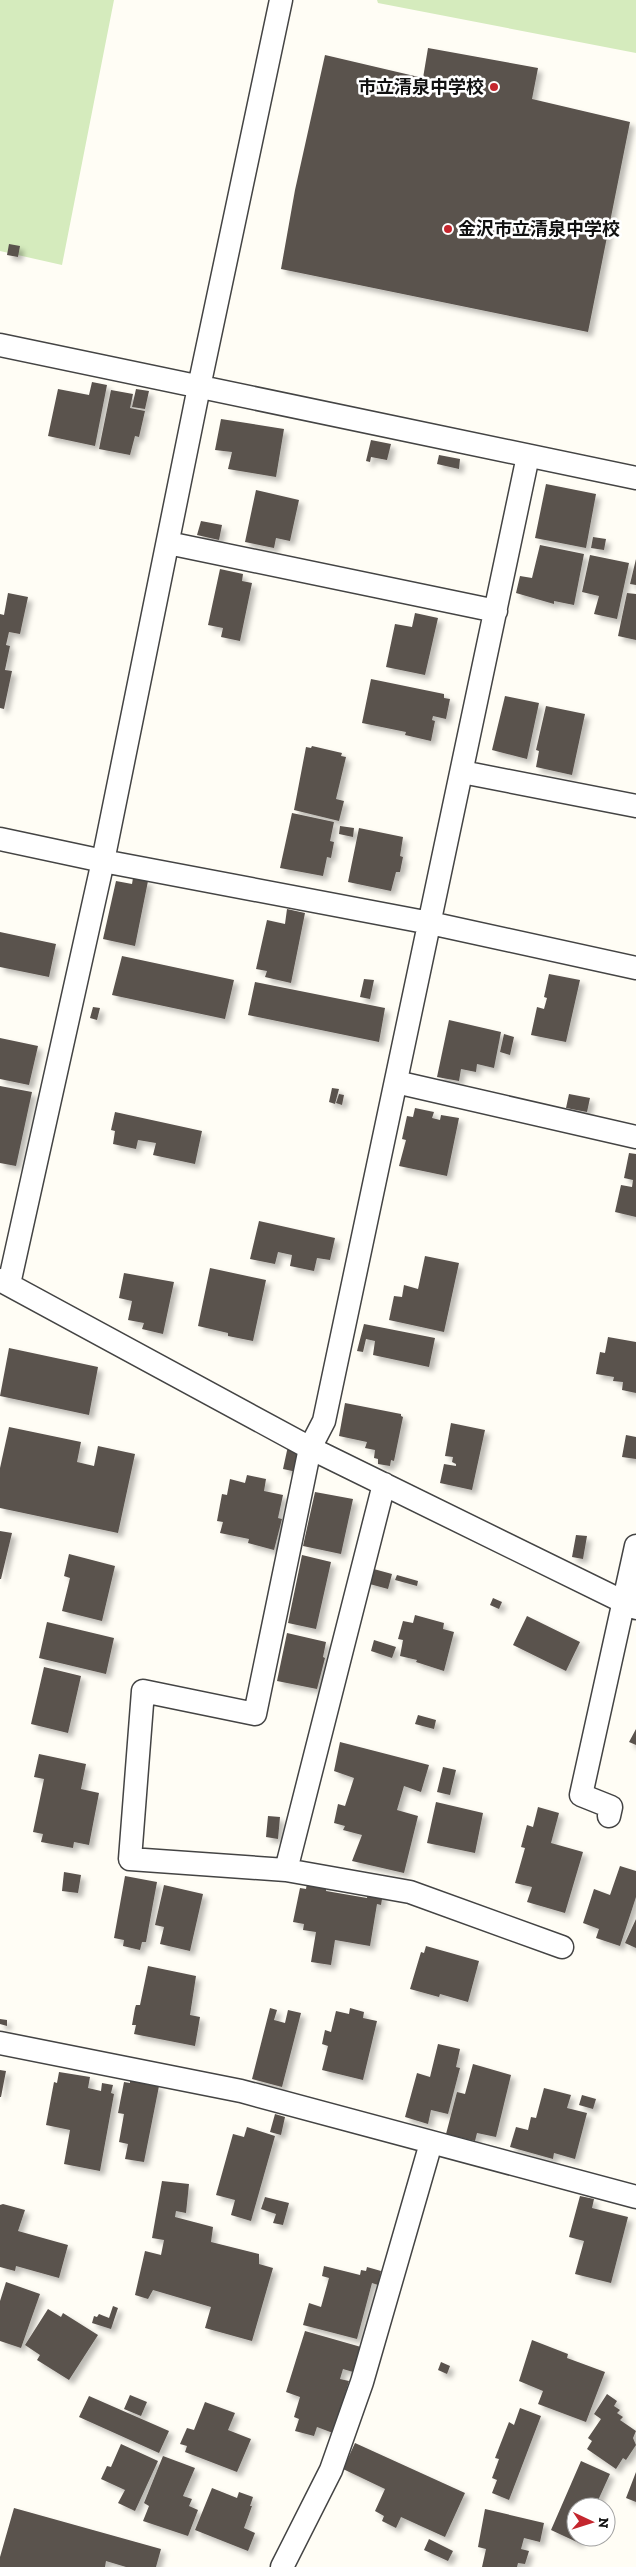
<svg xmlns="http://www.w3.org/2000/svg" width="636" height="2567" font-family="'Zilla Slab','Noto Sans JP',serif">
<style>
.green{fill:#d5ebbd}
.building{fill:#5a524d;filter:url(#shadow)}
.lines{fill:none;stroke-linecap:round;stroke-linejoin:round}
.minor-casing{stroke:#444;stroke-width:25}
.minor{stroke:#fff;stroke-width:22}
.poi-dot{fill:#c4262e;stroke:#fff;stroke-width:2}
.labels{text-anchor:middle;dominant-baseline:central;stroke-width:5;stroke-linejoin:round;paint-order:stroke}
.poi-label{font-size:18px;font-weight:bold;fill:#111;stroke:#fff;text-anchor:end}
</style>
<defs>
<filter id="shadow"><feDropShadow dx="4.5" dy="4.5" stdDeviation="2.5" flood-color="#0004"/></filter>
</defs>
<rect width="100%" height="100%" fill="#fffdf5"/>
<!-- green -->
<path class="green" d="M0,0H114L62,265L0,251Z
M377,0H636V53L378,3Z"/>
<!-- building -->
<path class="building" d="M428,48L538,68L532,99L630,122L588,332L281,269L295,190L325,55L423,78Z
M9,244L20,246L18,257L7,255Z
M92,382L107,385L95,446L48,436L58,389L89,395Z
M136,389L149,391L145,409L132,407Z
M111,390L133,394L130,408L145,411L139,437L135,436L130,455L99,449Z
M221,419L284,429L276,477L228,469L232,452L215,450Z
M371,440L391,444L387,460L371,457L370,462L366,461Z
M439,455L460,459L459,469L437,464Z
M546,484L596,494L586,548L535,538Z
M256,490L299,500L290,541L276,538L274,548L245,542Z
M201,521L222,525L219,540L197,535Z
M593,537L606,539L604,550L591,548Z
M540,545L584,554L574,605L554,601V604L516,593L520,576L532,578Z
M590,555L629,563L617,619L594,614L599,596L582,592Z
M636,559V585L630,584Z
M220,569L243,574L242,581L252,583L240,641L221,637L223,628L208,625Z
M8,593L28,597L20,634L9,632L6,645L10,646L5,670L12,671L4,709L0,708V614L4,615Z
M627,593L636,594V640L618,636Z
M415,613L438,618L425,675L386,667L395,624L412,627Z
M371,679L444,694V698L450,699L446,719L433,716L432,720L435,721L431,741L405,735L406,732L362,723Z
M505,696L539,703L527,759L492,750Z
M546,706L585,714L572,775L536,767L539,751L536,750Z
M312,746L342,753L341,756L346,757L336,799L344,801L339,821L294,810L306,747L311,748Z
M292,813L334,822L330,841L334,842L331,858L327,857L323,876L280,868Z
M340,826L354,828L353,837L339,834Z
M359,828L403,837L400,856L403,857L400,872H396L391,891L348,882Z
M133,878L148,881L135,946L103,939L116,881L132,884Z
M287,909L305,913L291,983L265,977L267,971L256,969L267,920L285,924Z
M0,932L56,944L49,977L0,967Z
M122,956L234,980L225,1019L112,995Z
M549,974L580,980L566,1042L531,1035L537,1007L544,1009L547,998L544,997Z
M364,979L374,980L370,999L360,997Z
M255,982L385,1008L379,1042L248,1015Z
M93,1007L100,1008L97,1020L90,1018Z
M449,1020L501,1032L494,1068L477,1064L476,1072L461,1069L459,1081L437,1077Z
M504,1034L514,1037L510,1055L500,1052Z
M0,1038L38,1046L29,1085L0,1079Z
M0,1086L32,1092L16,1166L0,1163Z
M332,1088L339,1089L335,1104L329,1102Z
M339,1094L344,1095L342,1105L336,1103Z
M569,1094L590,1098L587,1112L566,1108Z
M415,1108L434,1112L432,1118L440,1120L441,1115L459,1118L447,1176L399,1166L406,1140L402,1139L407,1116L413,1117Z
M115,1112L202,1131L195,1164L153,1155L156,1143L138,1140L136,1149L113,1144L115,1131L111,1130Z
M629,1153L636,1154V1217L615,1212L621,1185L632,1187L633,1180L624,1178Z
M259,1221L335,1238L330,1260L317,1258L314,1271L290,1266L292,1255L278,1252L275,1264L250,1259Z
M425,1256L459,1263L444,1332L389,1320L394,1296L402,1297L404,1285L418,1289Z
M210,1268L266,1280L253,1341L228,1336V1333L198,1326Z
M124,1273L174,1282L163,1334L142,1329L144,1323L128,1320L132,1301L119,1298Z
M364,1324L435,1338L429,1367L373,1355L375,1341L366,1339L363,1352L357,1351Z
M608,1337L636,1342V1393L622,1390L623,1382L613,1381L614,1377L596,1374L600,1352L605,1353Z
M9,1348L98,1367L89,1415L0,1396Z
M345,1403L401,1414V1416L403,1417L394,1461L391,1460L390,1466L378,1464V1459L374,1458L375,1450L365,1448L367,1442L339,1436Z
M451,1423L485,1430L472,1490L440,1483L444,1464L456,1466V1464L452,1462L453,1457L445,1456Z
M9,1427L81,1442L77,1462L94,1466L98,1446L135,1454L118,1533L0,1508V1468Z
M626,1435L636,1437V1459L622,1457Z
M288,1446L301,1453L297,1472L283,1469Z
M247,1475L266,1479L264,1491L283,1495L278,1518L282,1519L274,1550L248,1543L249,1539L220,1533L223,1522L217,1521L222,1494L227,1495L230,1479L245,1483Z
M315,1492L353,1499L341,1554L303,1546Z
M0,1531L12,1533L1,1579H0Z
M576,1535L587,1536L583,1559L572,1557Z
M69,1554L115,1566L102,1621L62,1611L70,1578L64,1576Z
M302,1555L331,1562L316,1629L288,1623Z
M370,1568L392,1574L388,1589L366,1583Z
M397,1575L418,1581L417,1586L395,1580Z
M493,1598L502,1602L499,1609L490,1605Z
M415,1615L444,1623L443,1629L454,1632L444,1671L416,1662L417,1660L400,1656L403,1640L398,1639L403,1621L413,1623Z
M527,1616L580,1642L566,1671L513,1645Z
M47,1622L114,1638L106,1674L39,1658Z
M287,1633L326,1642L323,1657L325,1658L317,1689L277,1681Z
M374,1640L396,1647L392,1658L371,1651Z
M44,1667L81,1676L68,1733L31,1724Z
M418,1715L436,1720L434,1729L415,1724Z
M636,1729V1745L629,1742Z
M340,1742L429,1765L421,1792L404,1786L397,1810L418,1816L404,1873L352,1861L362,1835L343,1830L345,1826L334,1823L338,1804L345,1806L354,1778L334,1771Z
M39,1754L86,1764L81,1789L99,1793L89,1845L74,1842L73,1848L41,1842L43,1834L33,1832L44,1779L34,1777Z
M443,1767L456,1770L450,1795L437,1792Z
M436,1802L483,1813L475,1853L427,1843Z
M538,1807L559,1813L551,1843L583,1852L565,1913L527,1902L532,1887L515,1883L525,1848L521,1847L527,1825L533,1827Z
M268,1816L280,1817L278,1839L266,1837Z
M620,1866L636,1871V1897L620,1946L596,1938L599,1929L583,1923L594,1889L610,1895Z
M64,1872L81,1875L78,1893L62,1891Z
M125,1876L157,1882L146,1942H142L140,1950L123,1946L124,1940L114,1938Z
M307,1883L326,1886V1891L367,1898L368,1891L383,1893L381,1905L377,1904L370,1946L335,1940L331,1965L311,1962L316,1932L303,1930L304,1924L293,1922L300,1888L306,1889Z
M164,1885L203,1894L190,1951L160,1944L164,1927L155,1925Z
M636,1919V1948L625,1943Z
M426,1946L479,1961L468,2002L440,1994L439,1997L410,1989L421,1952L424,1953Z
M148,1966L196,1976L190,2015L200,2017L195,2046L134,2034L136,2025H132L135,2008L136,2005H140Z
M270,2008L277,2010L274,2020L285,2023L288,2010L301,2013L282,2087L252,2079Z
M350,2008L364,2012L363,2018L377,2021L363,2080L322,2070L328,2046L322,2044L325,2030L331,2032L336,2011L349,2014Z
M0,2019L7,2020V2026L0,2024Z
M438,2044L460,2049L456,2067L460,2068L448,2114L431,2110L428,2124L405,2117L417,2073L430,2077Z
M473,2064L511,2075L496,2137L477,2133L475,2141L446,2134L457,2092L465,2094Z
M0,2070L6,2071L1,2097H0Z
M59,2072L90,2077L88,2088L101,2091L102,2083L113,2085L111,2093L114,2094L100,2171L64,2164L70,2130L46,2125L54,2082L57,2083Z
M130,2079L159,2086L144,2162L125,2159L128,2144L119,2142L124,2114L118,2113L124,2082L130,2083Z
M544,2088L571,2095L567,2108L587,2113L575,2159L554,2153L553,2159L510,2147L516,2127L528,2130L531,2117L536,2118Z
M582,2095L596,2099L593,2109L579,2105Z
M275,2114L285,2117L281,2135L270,2132Z
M247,2127L275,2136L251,2221L231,2215L235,2200L216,2195L233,2134L244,2137Z
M162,2181L189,2184L186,2213L176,2211L175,2217L213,2227L211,2242L259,2254V2264L273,2268L252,2341L205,2328L211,2307L153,2290L148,2299L135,2295L145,2251L161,2255L164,2240L152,2238Z
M580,2196L594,2199L592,2208L628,2217L611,2283L575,2274L584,2241L569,2237Z
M265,2197L289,2203L283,2225L273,2223L276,2214L261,2209Z
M3,2204L25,2210L18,2231L68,2245L59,2278L16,2266L15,2271L0,2267V2205Z
M324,2266L360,2275L361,2270L366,2271L367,2267L381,2271L378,2285L372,2283L357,2339L303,2325L309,2303L321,2307L329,2278L322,2276Z
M6,2282L40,2294L21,2348L0,2341V2301Z
M113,2306L118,2308L111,2329L92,2323L94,2316L97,2317L99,2314L109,2318Z
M48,2309L61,2317L63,2313L98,2335L69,2380L37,2360L40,2355L25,2345Z
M305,2331L361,2347L353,2372L343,2369L340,2379L349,2381L333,2433L317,2427L314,2436L295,2431L299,2419L294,2417L300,2397L286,2392Z
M532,2340L568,2354L567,2358L605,2372L586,2422L538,2404L543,2391L519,2381Z
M441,2362L450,2366L447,2374L438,2370Z
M607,2394L617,2401L614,2406L620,2410L617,2413L623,2417L620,2420L636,2431L633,2438L636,2445L626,2460L623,2458L616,2469L587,2449L592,2441L588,2438L601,2419L594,2414Z
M130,2395L147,2402L141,2416L124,2409Z
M89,2396L169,2431L159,2453L79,2417Z
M205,2402L235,2413L228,2430L251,2439L237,2472L185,2452L187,2446L180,2444L187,2428L194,2430Z
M520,2408L541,2416L509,2500L492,2493L497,2480L492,2478L499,2459L495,2458L509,2422L514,2425Z
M355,2443L465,2493L445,2537L401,2517L396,2528L382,2521L384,2516L375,2511L385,2489L343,2469Z
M121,2444L158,2461L135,2511L118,2503L125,2490L101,2479L107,2466L111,2467Z
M163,2456L195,2468L183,2496L192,2499L189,2506L198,2510L188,2536L143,2521L149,2506L144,2503Z
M581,2461L610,2474L595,2507H576V2537H582L579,2543L551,2530Z
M636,2472V2502L626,2498Z
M212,2488L237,2498L239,2492L253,2497L250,2506H252L244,2528L255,2533L248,2551L195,2530Z
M14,2508L161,2549L156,2567H126L106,2561L105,2567H0V2557Z
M485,2509L544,2523L540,2542L524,2538L521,2549L529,2551L525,2564L518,2563L517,2567H482L486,2549L478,2547Z
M429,2539L453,2551L448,2561L424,2550Z"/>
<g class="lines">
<defs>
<path id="minor" d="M0,345L636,478
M528,456L324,1421L310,1448L255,1714L143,1691L130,1859L286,1870L410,1892L562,1947
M168,543L496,611
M462,772L636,806
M0,839L103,861L430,923L636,968
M396,1082L636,1137
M0,1280L310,1448L636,1608
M9,1284L103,861L199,387L281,0
M609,1816L611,1807L581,1795L636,1546
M286,1870L384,1484
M0,2043L241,2091L636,2197
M282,2567L331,2470L362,2382L431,2143"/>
</defs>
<!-- minor casing -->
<use href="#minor" class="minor-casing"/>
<!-- minor -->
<use href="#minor" class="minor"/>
</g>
<!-- markers -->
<g class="poi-dot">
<circle cx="494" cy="87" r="5"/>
<circle cx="448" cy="229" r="5"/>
</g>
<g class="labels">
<!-- poi labels -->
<g class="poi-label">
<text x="484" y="87">市立清泉中学校</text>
<text x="458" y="229" text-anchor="start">金沢市立清泉中学校</text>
</g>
</g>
<!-- north arrow -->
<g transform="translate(591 2522) rotate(94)"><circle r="24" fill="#ffffff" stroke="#a0a0a0"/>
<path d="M0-4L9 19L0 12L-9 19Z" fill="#c4262e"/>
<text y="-8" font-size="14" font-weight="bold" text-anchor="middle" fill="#111111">N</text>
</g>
</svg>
